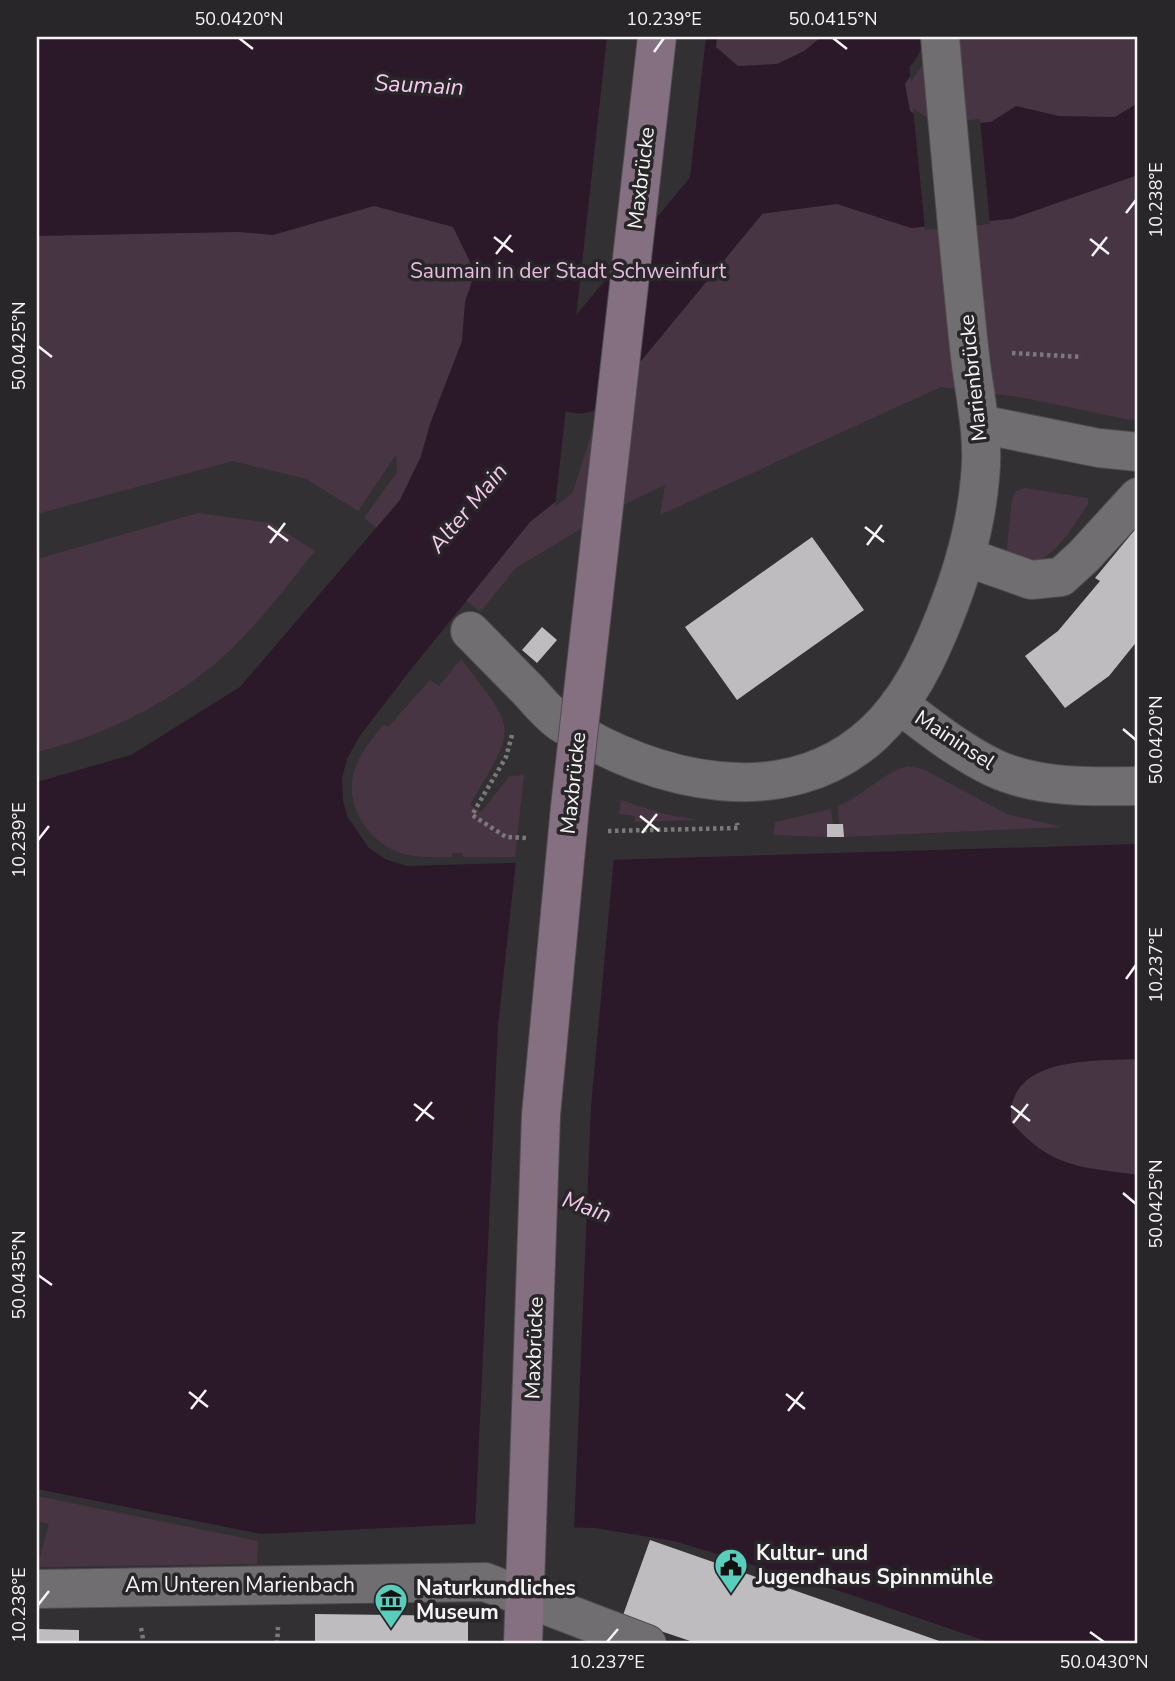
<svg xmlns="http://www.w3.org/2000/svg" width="1175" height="1681" font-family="'Nunito Sans',sans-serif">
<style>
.green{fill:#473544}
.water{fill:#2b1829}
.pier{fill:#323032}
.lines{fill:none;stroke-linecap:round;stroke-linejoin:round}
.river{stroke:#2b1829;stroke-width:79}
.building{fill:#bfbcbf}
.street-casing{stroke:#4f4d4f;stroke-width:40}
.secondary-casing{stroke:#4f4d4f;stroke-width:40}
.path{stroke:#7b797b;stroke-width:4.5;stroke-dasharray:3.5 3.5;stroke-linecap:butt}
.street{stroke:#706e70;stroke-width:38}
.secondary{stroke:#857082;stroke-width:38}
.secondary-bridge-casing{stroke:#4f4d4f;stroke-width:40;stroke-linecap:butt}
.secondary-bridge{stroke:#857082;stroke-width:38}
.ticks{fill:none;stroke:#f6f4f5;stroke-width:2.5}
.labels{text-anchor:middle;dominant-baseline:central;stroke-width:7;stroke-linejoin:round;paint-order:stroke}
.street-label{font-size:21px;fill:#f6f4f5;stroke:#282628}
.park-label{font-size:21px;fill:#e9bbe1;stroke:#282628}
.poi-label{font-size:21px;font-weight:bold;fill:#f6f4f5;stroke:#282628;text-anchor:start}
.water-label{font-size:23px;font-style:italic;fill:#f7c9ef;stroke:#282628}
.neatline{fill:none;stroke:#f6f4f5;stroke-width:2.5}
.ticks-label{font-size:18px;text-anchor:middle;fill:#f6f4f5}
</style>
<rect width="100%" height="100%" fill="#323032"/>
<!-- green -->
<path class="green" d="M37,37H1138V419L1130,420L1025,398L941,387L660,515L665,485L609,512L516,568L480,612L364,518L397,472L396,455L358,511L306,479L233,461L37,514Z
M1025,488L1088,498V504C1074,524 1055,561 1028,563C1021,564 1013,559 1006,557L1012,499L1016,491Z
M198,513L271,523L315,551C284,589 254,631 216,663C166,705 100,737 37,752V559Z
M461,659C518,733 517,724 470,805L481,812L510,776L524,775L515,857H463L462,853H452V857C438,857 422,858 408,855C374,848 345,811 353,775C358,755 371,740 384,724L388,727L430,680L439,686Z
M908,766L923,769L1007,814L1062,827L844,837L843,825H839L838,806C863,796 882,773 908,766Z
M621,800L664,814L698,820L635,822V816L619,814Z
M831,809L833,824L827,825V837L773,835L775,822Z
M1138,1059V1175C1081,1167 1052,1169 1011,1122C1006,1056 1092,1061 1138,1059Z
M37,1496L258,1541L257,1564L37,1567L49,1524L37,1521Z"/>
<!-- water -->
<path class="water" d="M37,37H717L716,47L738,66L777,64L833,37H945L928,50L905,84L910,111L934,126L991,122L1016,106L1059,116L1115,117L1138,103V175L1011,219L911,228L837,204L714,220L667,243L624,315L569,491L530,522L408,673L359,737L347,759L342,778L343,801L348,818L369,848L385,859L407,866L1138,844V1059C1092,1061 1006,1056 1011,1122C1052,1169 1081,1167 1138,1175V1644H994L849,1594L674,1541L595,1528L470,1524L261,1534L37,1489V782L131,755L240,687L400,500L421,456L430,424L462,341L465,302L475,272L453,227L374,206L273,235L238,232L37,236Z"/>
<!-- pier -->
<path class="pier" d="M607,37H706L683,239L670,246L628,317L573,492L555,507Z
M906,37H948L931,52L911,82Z
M913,108L935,123L980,119L990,224L925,230Z
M614,857L591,1106L574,1531L475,1528L498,1025L516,860Z"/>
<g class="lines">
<!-- river -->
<path class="river" d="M579,374L801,105L883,37"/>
</g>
<!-- building -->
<path class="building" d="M1138,526V640L1109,676L1065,708L1025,656L1058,631L1100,581L1095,578Z
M812,537L864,610L737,700L685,627Z
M542,627L557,640L537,663L522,650Z
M827,824H843L844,837H827Z
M650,1540L948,1644H699L622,1618Z
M315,1614L468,1616V1644H315Z
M37,1629L79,1630V1644H37Z"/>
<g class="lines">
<defs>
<path id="street" d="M980,424L1099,448L1138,452
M966,557L1031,580L1061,577L1084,556L1138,497
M470,631C490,651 509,671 529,691C539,702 550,716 563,724C654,782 786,815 874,733C908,701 928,659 945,616C963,571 976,526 980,478C985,433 973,390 969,347C958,243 949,140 940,37
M899,704C929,727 959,751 994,768C1037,788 1091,787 1138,786
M37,1589L485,1582L647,1644"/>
<path id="secondary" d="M523,1644L541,1115"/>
</defs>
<!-- street casing -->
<use href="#street" class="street-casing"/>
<!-- secondary casing -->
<use href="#secondary" class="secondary-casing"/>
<!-- path -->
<path class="path" d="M1012,353L1082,357
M512,735L506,757L472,815L506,837L527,838
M608,831L738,828L737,823
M141,1628L144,1644
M277,1644L278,1627"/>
<!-- street -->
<use href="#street" class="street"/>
<!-- secondary -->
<use href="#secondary" class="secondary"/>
<defs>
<path id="secondary-bridge" d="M541,1115L570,807L657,37"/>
</defs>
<!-- secondary-bridge casing -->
<use href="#secondary-bridge" class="secondary-bridge-casing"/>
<!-- secondary-bridge -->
<use href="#secondary-bridge" class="secondary-bridge"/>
</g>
<!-- ticks -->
<path class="ticks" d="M239,38L253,49M833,38L847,49M654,52L664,38M1126,213L1136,200M494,237L513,252M1090,239L1109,254M496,254L511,235M1092,256L1107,237M38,346L52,357M268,526L288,541M865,527L884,542M270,543L285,523M867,545L882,525M1123,729L1136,740M640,816L659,831M642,833L657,814M38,840L49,826M1126,979L1136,965M414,1104L434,1119M1011,1106L1030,1121M416,1121L432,1102M1013,1123L1028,1104M1123,1193L1136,1204M38,1275L52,1285M189,1392L208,1407M786,1394L805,1409M191,1409L206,1390M788,1411L803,1392M38,1605L49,1591M1090,1632L1104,1642M607,1642L618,1629"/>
<!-- icons -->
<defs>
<symbol id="civic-pin" viewBox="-11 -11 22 30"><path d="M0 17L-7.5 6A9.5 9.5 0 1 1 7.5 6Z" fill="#5acebd" stroke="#282628"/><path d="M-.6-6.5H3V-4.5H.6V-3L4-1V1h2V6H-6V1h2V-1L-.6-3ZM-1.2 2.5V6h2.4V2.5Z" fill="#111"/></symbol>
<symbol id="museum-pin" viewBox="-11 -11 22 30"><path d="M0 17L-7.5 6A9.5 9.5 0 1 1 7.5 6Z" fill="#5acebd" stroke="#282628"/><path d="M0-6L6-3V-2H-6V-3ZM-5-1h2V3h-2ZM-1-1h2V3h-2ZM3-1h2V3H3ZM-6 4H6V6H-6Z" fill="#111"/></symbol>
</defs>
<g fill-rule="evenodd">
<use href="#civic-pin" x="712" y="1546" width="38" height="52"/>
<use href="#museum-pin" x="372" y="1581" width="38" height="52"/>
</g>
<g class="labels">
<!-- street labels -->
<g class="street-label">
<text transform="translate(641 178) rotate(-83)">Maxbrücke</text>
<text transform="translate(973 378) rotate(-96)">Marienbrücke</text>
<text transform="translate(955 740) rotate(33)">Maininsel</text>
<text transform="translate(573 783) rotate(-84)">Maxbrücke</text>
<text transform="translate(534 1348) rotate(-88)">Maxbrücke</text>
<text x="240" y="1585">Am Unteren Marienbach</text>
</g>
<!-- park labels -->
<g class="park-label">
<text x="568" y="271">Saumain in der Stadt Schweinfurt</text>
</g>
<!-- poi labels -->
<g class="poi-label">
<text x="756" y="1553">Kultur- und<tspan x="756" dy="24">Jugendhaus Spinnmühle</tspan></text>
<text x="416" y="1588">Naturkundliches<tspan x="416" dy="24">Museum</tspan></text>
</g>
<!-- water labels -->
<g class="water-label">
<text transform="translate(419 85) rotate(3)">Saumain</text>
<text transform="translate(468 508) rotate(-50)">Alter Main</text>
<text transform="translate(587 1207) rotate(20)">Main</text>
</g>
</g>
<!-- border -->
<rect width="1175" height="1681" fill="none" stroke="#282628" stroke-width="77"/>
<rect x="38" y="38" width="1098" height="1604" class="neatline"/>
<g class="ticks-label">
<text x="239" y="25">50.0420°N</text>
<text x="664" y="25">10.239°E</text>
<text x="833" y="25">50.0415°N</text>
<text transform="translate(1156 200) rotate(-90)" y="6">10.238°E</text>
<text transform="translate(19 346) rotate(-90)" y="6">50.0425°N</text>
<text transform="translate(1156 740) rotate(-90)" y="6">50.0420°N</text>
<text transform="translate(19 840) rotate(-90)" y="6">10.239°E</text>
<text transform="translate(1156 965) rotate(-90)" y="6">10.237°E</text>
<text transform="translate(1156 1204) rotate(-90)" y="6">50.0425°N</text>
<text transform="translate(19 1275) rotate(-90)" y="6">50.0435°N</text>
<text transform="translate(19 1605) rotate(-90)" y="6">10.238°E</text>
<text x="607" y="1668">10.237°E</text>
<text x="1104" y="1668">50.0430°N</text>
</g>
</svg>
